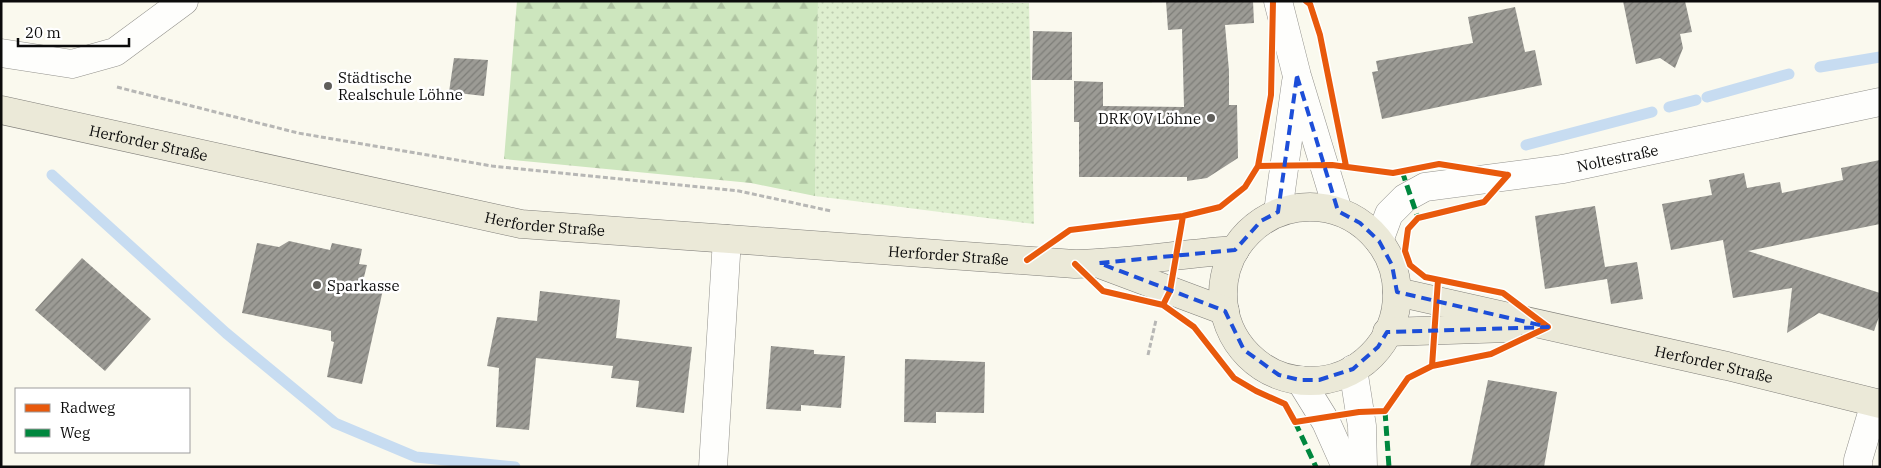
<svg xmlns="http://www.w3.org/2000/svg" width="1881" height="468" font-family="'IBM Plex Serif',serif">
<style>
.grass{fill:url(#grass-dots)}
.forest{fill:url(#forest-firs)}
.pitch{fill:#e9f3d9}
.lines{fill:none;stroke-linecap:round;stroke-linejoin:round}
.stream{stroke:#c7dcf1;stroke-width:11}
.building{fill:url(#building-hatch)}
.minor-casing{stroke:#93928d;stroke-width:29}
.major-casing{stroke:#807f7a;stroke-width:29}
.path{stroke:#b7b7b5;stroke-width:3;stroke-dasharray:5 2.5;stroke-linecap:butt}
.minor{stroke:#fefefc;stroke-width:28}
.major{stroke:#ebe9d8;stroke-width:28}
.quiet{stroke:#00873e;stroke-width:5;stroke-dasharray:10 5;stroke-linecap:butt}
.cycleway-casing{stroke:#fff;stroke-width:9}
.cycleway{stroke:#e8590c;stroke-width:6}
.marked{fill:none;stroke:#1d4ed8;stroke-width:4;stroke-dasharray:10 6;stroke-linejoin:round}
.poi-dot{fill:#5f5e5a;stroke:#fff;stroke-width:2}
.labels{text-anchor:middle;dominant-baseline:central;stroke-width:5;stroke-linejoin:round;paint-order:stroke}
.poi-label{font-size:15px;fill:#0b0b0b;stroke:#fff;text-anchor:start}
.street-label{font-size:15px;fill:#0b0b0b;stroke:#fff}
</style>
<defs>
<pattern id="grass-dots" width="8" height="8" patternUnits="userSpaceOnUse" patternTransform="scale(1.25)"><rect width="8" height="8" fill="#deefcf"/><path d="M2 2h.1M6 6h.1" fill="none" stroke="#bdccb0" stroke-width="1.8" stroke-linecap="round"/></pattern>
<pattern id="forest-firs" width="22" height="20" patternUnits="userSpaceOnUse" patternTransform="scale(1.25)"><rect width="22" height="20" fill="#cde6be"/><path d="M5 1l3.5 6h-7zM16 11l3.5 6h-7z" fill="#afc4a2"/></pattern>
<pattern id="building-hatch" width="6" height="6" patternUnits="userSpaceOnUse" patternTransform="scale(1.25)"><rect width="6" height="6" fill="#9c9b95"/><path d="M-1 1l2-2M0 6l6-6M5 7l2-2" fill="none" stroke="#7d7d78"/></pattern>
</defs>
<rect width="100%" height="100%" fill="#faf9ee"/>
<!-- grass -->
<path class="grass" d="M818,1L1029,3L1034,224L815,196Z"/>
<!-- forest -->
<path class="forest" d="M517,1H818L815,196L751,183L504,159Z"/>
<!-- pitch -->
<path class="pitch" d="M908,1H1152V3Z"/>
<g class="lines">
<!-- stream -->
<path class="stream" d="M1820,67L1880,57
M1707,97L1789,74
M1669,107L1696,100
M1526,145L1652,112
M52,175L226,333L335,423L416,457L515,467"/>
</g>
<!-- building -->
<path class="building" d="M1166,1H1253L1254,23L1225,25L1229,71V105H1237L1238,158L1207,178L1187,181V177H1079V122H1074V81L1103,82V106L1184,107L1182,29L1168,30Z
M1623,1H1685L1692,32L1680,34L1683,48L1675,68L1660,58L1636,64Z
M1515,7L1525,52L1535,50L1542,85L1382,119L1372,72L1378,71L1376,61L1473,43L1468,17Z
M1033,31L1072,32V80H1032Z
M454,58L488,60L484,96L449,92Z
M1880,160V224L1748,251L1880,293V314L1874,331L1819,313L1787,333L1792,288L1733,298L1723,240L1671,250L1662,204L1712,195L1709,180L1744,173L1747,188L1780,182L1782,193L1843,180L1841,168Z
M1595,206L1605,267L1637,262L1643,299L1611,304L1607,279L1545,289L1535,216Z
M289,241L330,250L332,243L362,249L359,264L367,265L363,281L384,285L362,384L327,377L334,342L331,341V331L242,313L257,243L279,247Z
M82,258L151,319L105,371L35,310Z
M540,291L620,300L616,338L692,347L684,413L636,407L639,381L611,378L613,366L536,358L529,430L496,427L499,368L487,366L497,317L537,321Z
M771,346L814,350V354L845,356L841,408L801,405V411L766,409Z
M905,359L985,362L984,413L936,412V423L904,422Z
M1488,380L1557,392L1544,467H1470Z"/>
<g class="lines">
<defs>
<g id="minor">
<path d="M1278,1L1297,76L1338,211"/>
<path d="M1,53L72,64L115,52L184,1"/>
<path d="M1278,212L1296,82"/>
<path id="s1" d="M1379,241L1389,214L1405,198L1425,187L1563,169L1880,102"/>
<path d="M1353,369L1362,426L1363,467"/>
<path d="M1300,380L1326,422L1346,467"/>
<path d="M713,467L727,239"/>
<path d="M1858,467V460L1875,403"/>
</g>
<g id="major">
<path id="s2" d="M1,110L521,224L1075,264C1128,263 1181,254 1235,250"/>
<circle cx="1310" cy="294" r="87"/>
<path d="M1102,265L1225,311"/>
<path id="s3" d="M1397,292L1727,366L1880,404"/>
<path d="M1387,332L1509,328"/>
</g>
</defs>
<!-- minor casing -->
<use href="#minor" class="minor-casing"/>
<!-- major casing -->
<use href="#major" class="major-casing"/>
<!-- path -->
<path class="path" d="M117,87L298,133L492,166L739,191L831,211
M1148,355L1156,320"/>
<!-- minor -->
<use href="#minor" class="minor"/>
<!-- major -->
<use href="#major" class="major"/>
<!-- quiet -->
<path class="quiet" d="M1402,171L1418,218
M1385,411L1389,467
M1295,422L1316,467"/>
<defs>
<path id="cycleway" d="M1306,1L1310,4L1320,35L1346,166
M1258,166L1271,95L1273,1
M1027,260L1070,230L1183,216L1220,207L1245,187L1258,166L1332,165L1393,173L1439,164L1508,175
M1075,264L1103,291L1163,305L1194,327L1234,378L1256,391L1285,404L1295,422L1359,412L1385,411L1408,378L1432,366L1491,354L1548,327L1503,293L1425,277L1410,265L1405,251L1408,229L1418,218L1484,202L1508,175
M1163,305L1170,291L1183,216
M1432,366L1438,280"/>
</defs>
<!-- cycleway casing -->
<use href="#cycleway" class="cycleway-casing"/>
<!-- cycleway -->
<use href="#cycleway" class="cycleway"/>
</g>
<!-- marked area -->
<path class="marked" d="M1297,76L1338,211L1360,223L1379,241L1392,265L1397,292L1548,327L1387,332L1378,347L1353,369L1319,380H1300L1279,375L1244,350L1225,311L1099,263L1235,250L1261,221L1278,212Z"/>
<!-- markers -->
<g class="poi-dot">
<circle cx="328" cy="86" r="5"/>
<circle cx="1211" cy="118" r="5"/>
<circle cx="317" cy="285" r="5"/>
</g>
<g class="labels">
<!-- poi labels -->
<g class="poi-label">
<text x="338" y="77">Städtische<tspan x="338" dy="17">Realschule Löhne</tspan></text>
<text x="1201" y="118" text-anchor="end">DRK OV Löhne</text>
<text x="327" y="285">Sparkasse</text>
</g>
<!-- street labels -->
<g class="street-label">
<text stroke="none"><textPath href="#s2" startOffset="151">Herforder Straße</textPath></text>
<text stroke="none"><textPath href="#s1" startOffset="269">Noltestraße</textPath></text>
<text stroke="none"><textPath href="#s2" startOffset="556">Herforder Straße</textPath></text>
<text stroke="none"><textPath href="#s2" startOffset="961">Herforder Straße</textPath></text>
<text stroke="none"><textPath href="#s3" startOffset="325">Herforder Straße</textPath></text>
</g>
</g>
<!-- border -->
<rect width="1881" height="468" fill="none" stroke="#0b0b0b" stroke-width="5"/>
<!-- legend -->
<rect x="15" y="388" width="175" height="65" fill="#ffffff" stroke="#9d9d9d"/>
<rect x="25" y="404" width="25" height="8" fill="#e8590c" stroke="#9d9d9d"/>
<text x="60" y="413" font-size="15" fill="#0b0b0b">Radweg</text>
<rect x="25" y="429" width="25" height="8" fill="#00873e" stroke="#9d9d9d"/>
<text x="60" y="438" font-size="15" fill="#0b0b0b">Weg</text>
<!-- scale -->
<path d="M18 38v8h111v-8" fill="none" stroke="#0b0b0b" stroke-width="2.5"/>
<text x="25" y="38" font-size="15" fill="#0b0b0b" stroke="#ffffff" stroke-width="4" paint-order="stroke">20 m</text>
</svg>
